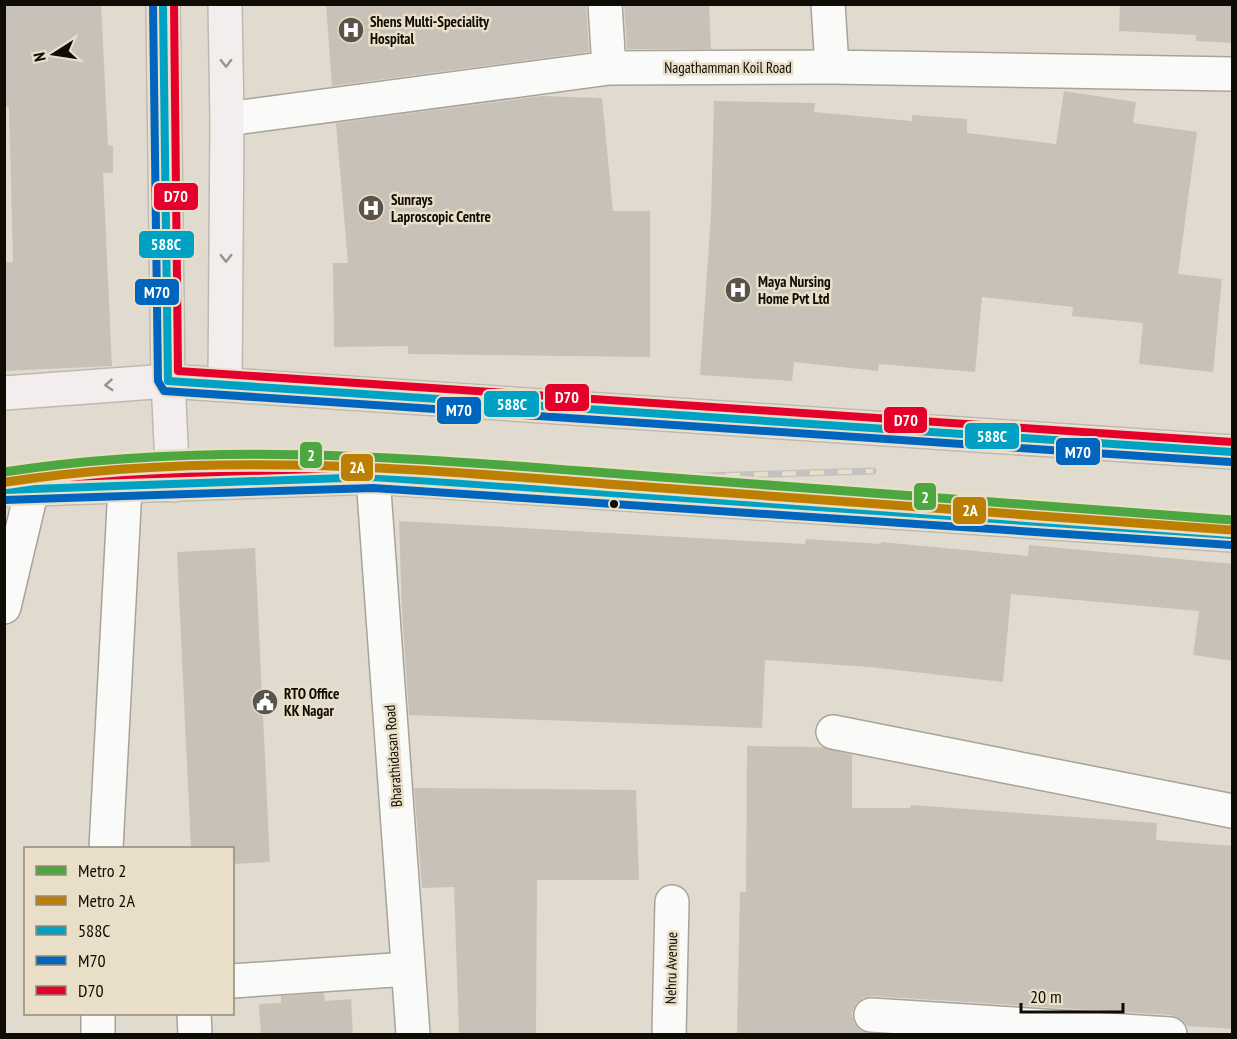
<svg xmlns="http://www.w3.org/2000/svg" width="1237" height="1039" font-family="'PT Sans Narrow',sans-serif">
<style>
.building{fill:#c8c1b8}
.lines{fill:none;stroke-linecap:round;stroke-linejoin:round}
.minor-casing{stroke:#a8a39a;stroke-width:36}
.major-casing{stroke:#bcb8b2;stroke-width:36}
.minor{stroke:#fafaf8;stroke-width:33}
.major{stroke:#f4eded;stroke-width:33}
.rail-casing{stroke:#c4c2c0;stroke-width:7}
.rail{stroke:#e9dec7;stroke-width:4.5;stroke-dasharray:14;stroke-linecap:butt}
.bus-1-casing{stroke:#e9dec7;stroke-width:12}
.bus-2-casing{stroke:#e9dec7;stroke-width:12}
.bus-3-casing{stroke:#e9dec7;stroke-width:12}
.bus-1{stroke:#01a1c4;stroke-width:8}
.bus-2{stroke:#0065bd;stroke-width:8}
.bus-3{stroke:#e4002b;stroke-width:8}
.metro-1-casing{stroke:#e9dec7;stroke-width:14}
.metro-2-casing{stroke:#e9dec7;stroke-width:14}
.metro-1{stroke:#4ca741;stroke-width:9}
.metro-2{stroke:#bd7f01;stroke-width:9}
.oneway{stroke:#989390}
.bus-dot{fill:#0f0b05;stroke:#e9dec7;stroke-width:2}
.labels{text-anchor:middle;dominant-baseline:central;stroke-width:5;stroke-linejoin:round;paint-order:stroke}
.poi-label{font-size:15px;font-weight:bold;fill:#0f0b05;stroke:#e9dec7;text-anchor:start}
.street-label{font-size:15px;fill:#0f0b05;stroke:#e9dec7}
.line-badge{stroke:#e9dec7;stroke-width:2}
.badge-label{font-size:16px;text-anchor:middle;font-weight:bold;fill:#fff}
</style>
<rect width="100%" height="100%" fill="#e1dbcf"/>
<!-- building -->
<path class="building" d="M4,4H101L108,145L113,146V173H103L112,366L4,371V262H13L9,107H4Z
M326,4H586L589,52L332,86Z
M624,4H709L711,49H627Z
M1120,4H1233V43L1196,41V35L1119,31Z
M1064,91L1136,102L1133,123L1197,132L1178,274L1222,279L1213,372L1139,364L1143,323L1072,316L1073,307L982,297L975,372L879,364L878,371L794,362L792,381L700,375L711,215L714,101L815,103L814,112L912,121V115L967,119V133L1056,144Z
M542,96L602,98L613,211H650V357L408,354V346L334,347L333,263H348L336,123Z
M399,521L805,544L806,539L881,544V542L1028,556L1029,545L1233,564V661L1193,655L1199,611L1011,594L1003,682L870,667L765,660L762,728L409,715L402,612Z
M255,548L270,862L232,864V849H191L177,552Z
M747,746L822,747L852,755V808H910L911,805L1157,823L1156,840L1233,846V1029L1187,1026L1181,1019L1171,1015L872,996L863,998L856,1004L852,1013L854,1023L861,1031L882,1035H737L740,892H746Z
M414,788L636,790L639,880H537L536,1035H459L454,887L422,888Z
M324,993L325,1001L351,999L353,1035H261L259,1004L281,1003V996Z"/>
<g class="lines">
<defs>
<path id="minor" d="M605,4L609,68
M828,4L832,67
M227,119L609,68L832,67L1232,74
M373,477L413,1034
M4,607L32,489
M833,732L1232,811
M106,848L125,487
M232,981L408,969
M98,1014V1034
M194,1014L195,1034
M871,1015L1170,1034
M669,1034L672,902"/>
<path id="major" d="M163,4L168,381L173,485
M225,384L227,119L225,4
M4,393L168,381L1232,452
M4,490L373,477L1232,535"/>
</defs>
<!-- minor casing -->
<use href="#minor" class="minor-casing"/>
<!-- major casing -->
<use href="#major" class="major-casing"/>
<!-- minor -->
<use href="#minor" class="minor"/>
<!-- major -->
<use href="#major" class="major"/>
<defs>
<path id="rail" d="M670,477L873,471"/>
</defs>
<!-- rail casing -->
<use href="#rail" class="rail-casing"/>
<!-- rail -->
<use href="#rail" class="rail"/>
<defs>
<path id="bus-1" d="M163,4L168,381L1232,452
M4,490L373,477L1232,535"/>
<path id="bus-2" d="M153,4L158,381L164,391L1231,462
M4,500L373,488L1231,545"/>
<path id="bus-3" d="M174,4L178,371L1232,442
M4,479L374,467L1232,525"/>
</defs>
<!-- bus-1 casing -->
<use href="#bus-1" class="bus-1-casing"/>
<!-- bus-2 casing -->
<use href="#bus-2" class="bus-2-casing"/>
<!-- bus-3 casing -->
<use href="#bus-3" class="bus-3-casing"/>
<!-- bus-1 -->
<use href="#bus-1" class="bus-1"/>
<!-- bus-2 -->
<use href="#bus-2" class="bus-2"/>
<!-- bus-3 -->
<use href="#bus-3" class="bus-3"/>
<defs>
<path id="metro-1" d="M4,472C213,440 412,458 621,474C825,489 1028,505 1232,520"/>
<path id="metro-2" d="M6,482C214,450 413,469 621,485C825,500 1028,515 1231,530"/>
</defs>
<!-- metro-1 casing -->
<use href="#metro-1" class="metro-1-casing"/>
<!-- metro-2 casing -->
<use href="#metro-2" class="metro-2-casing"/>
<!-- metro-1 -->
<use href="#metro-1" class="metro-1"/>
<!-- metro-2 -->
<use href="#metro-2" class="metro-2"/>
</g>
<!-- one-way arrows -->
<defs><path id="oneway-chevron" d="M-2-3.5L2.5 0L-2 3.5" fill="none" stroke-width="1.6" stroke-linecap="round" stroke-linejoin="round" transform="scale(1.5)"/></defs>
<g class="oneway">
<use href="#oneway-chevron" transform="translate(226 63) rotate(89)"/>
<use href="#oneway-chevron" transform="translate(226 258) rotate(91)"/>
<use href="#oneway-chevron" transform="translate(109 385) rotate(176)"/>
</g>
<!-- icons -->
<defs>
<symbol id="hospital-disc" viewBox="-11 -11 22 22"><circle r="9.5" fill="#58544c" stroke="#e9dec7"/><path d="M-5-5h3v3.5h4V-5h3V5h-3V1.5h-4V5h-3Z" fill="#fff"/></symbol>
<symbol id="civic-disc" viewBox="-11 -11 22 22"><circle r="9.5" fill="#58544c" stroke="#e9dec7"/><path d="M-.6-6.5H3V-4.5H.6V-3L4-1V1h2V6H-6V1h2V-1L-.6-3ZM-1.2 2.5V6h2.4V2.5Z" fill="#fff"/></symbol>
</defs>
<g fill-rule="evenodd">
<use href="#hospital-disc" x="336" y="15" width="30" height="30"/>
<use href="#hospital-disc" x="356" y="193" width="30" height="30"/>
<use href="#hospital-disc" x="723" y="275" width="30" height="30"/>
<use href="#civic-disc" x="250" y="687" width="30" height="30"/>
</g>
<!-- markers -->
<circle class="bus-dot" cx="614" cy="504" r="5"/>
<g class="labels">
<!-- poi labels -->
<g class="poi-label">
<text x="370" y="21">Shens Multi-Speciality<tspan x="370" dy="17">Hospital</tspan></text>
<text x="391" y="199">Sunrays<tspan x="391" dy="17">Laproscopic Centre</tspan></text>
<text x="758" y="281">Maya Nursing<tspan x="758" dy="17">Home Pvt Ltd</tspan></text>
<text x="284" y="693">RTO Office<tspan x="284" dy="17">KK Nagar</tspan></text>
</g>
<!-- street labels -->
<g class="street-label">
<text x="728" y="67">Nagathamman Koil Road</text>
<text transform="translate(393 756) rotate(-94)">Bharathidasan Road</text>
<text transform="translate(671 968) rotate(-89)">Nehru Avenue</text>
</g>
</g>
<g class="line-badge">
<rect x="153" y="182" width="46" height="29" rx="6" fill="#e4002b"/>
<rect x="138" y="230" width="57" height="29" rx="6" fill="#01a1c4"/>
<rect x="134" y="278" width="46" height="28" rx="6" fill="#0065bd"/>
<rect x="544" y="383" width="46" height="29" rx="6" fill="#e4002b"/>
<rect x="483" y="390" width="57" height="28" rx="6" fill="#01a1c4"/>
<rect x="436" y="396" width="46" height="29" rx="6" fill="#0065bd"/>
<rect x="883" y="406" width="45" height="28" rx="6" fill="#e4002b"/>
<rect x="964" y="422" width="56" height="28" rx="6" fill="#01a1c4"/>
<rect x="1055" y="437" width="46" height="29" rx="6" fill="#0065bd"/>
<rect x="299" y="441" width="24" height="28" rx="6" fill="#4ca741"/>
<rect x="340" y="453" width="34" height="29" rx="6" fill="#bd7f01"/>
<rect x="913" y="482" width="24" height="29" rx="6" fill="#4ca741"/>
<rect x="952" y="496" width="35" height="29" rx="6" fill="#bd7f01"/>
</g>
<g class="badge-label">
<text x="176" y="202">D70</text>
<text x="166" y="250">588C</text>
<text x="157" y="298">M70</text>
<text x="567" y="403">D70</text>
<text x="512" y="410">588C</text>
<text x="459" y="416">M70</text>
<text x="906" y="426">D70</text>
<text x="992" y="442">588C</text>
<text x="1078" y="458">M70</text>
<text x="311" y="461">2</text>
<text x="357" y="473">2A</text>
<text x="925" y="503">2</text>
<text x="970" y="516">2A</text>
</g>
<!-- border -->
<rect width="1237" height="1039" fill="none" stroke="#0f0b05" stroke-width="12"/>
<!-- legend -->
<rect x="24" y="847" width="210" height="168" fill="#e9dec7" stroke="#928a79" stroke-width="1.5"/>
<rect x="36" y="866" width="30" height="9" fill="#4ca741" stroke="#928a79" stroke-width="1.5"/>
<text x="78" y="877" font-size="18" fill="#0f0b05">Metro 2</text>
<rect x="36" y="896" width="30" height="9" fill="#bd7f01" stroke="#928a79" stroke-width="1.5"/>
<text x="78" y="907" font-size="18" fill="#0f0b05">Metro 2A</text>
<rect x="36" y="926" width="30" height="9" fill="#01a1c4" stroke="#928a79" stroke-width="1.5"/>
<text x="78" y="937" font-size="18" fill="#0f0b05">588C</text>
<rect x="36" y="956" width="30" height="9" fill="#0065bd" stroke="#928a79" stroke-width="1.5"/>
<text x="78" y="967" font-size="18" fill="#0f0b05">M70</text>
<rect x="36" y="986" width="30" height="9" fill="#e4002b" stroke="#928a79" stroke-width="1.5"/>
<text x="78" y="997" font-size="18" fill="#0f0b05">D70</text>
<!-- north arrow -->
<g transform="translate(54 54) rotate(258)" stroke="#e9dec7" stroke-width="4.5" paint-order="stroke">
<path d="M0-4.5L10 22L0 15L-10 22Z" fill="#0f0b05"/>
<text y="-9" font-size="16" font-weight="bold" text-anchor="middle" fill="#0f0b05">N</text>
</g>
<!-- scale -->
<path d="M1021 1003v9h102v-9" fill="none" stroke="#0f0b05" stroke-width="3"/>
<text x="1030" y="1003" font-size="18" fill="#0f0b05" stroke="#e9dec7" stroke-width="4.5" paint-order="stroke">20 m</text>
</svg>
